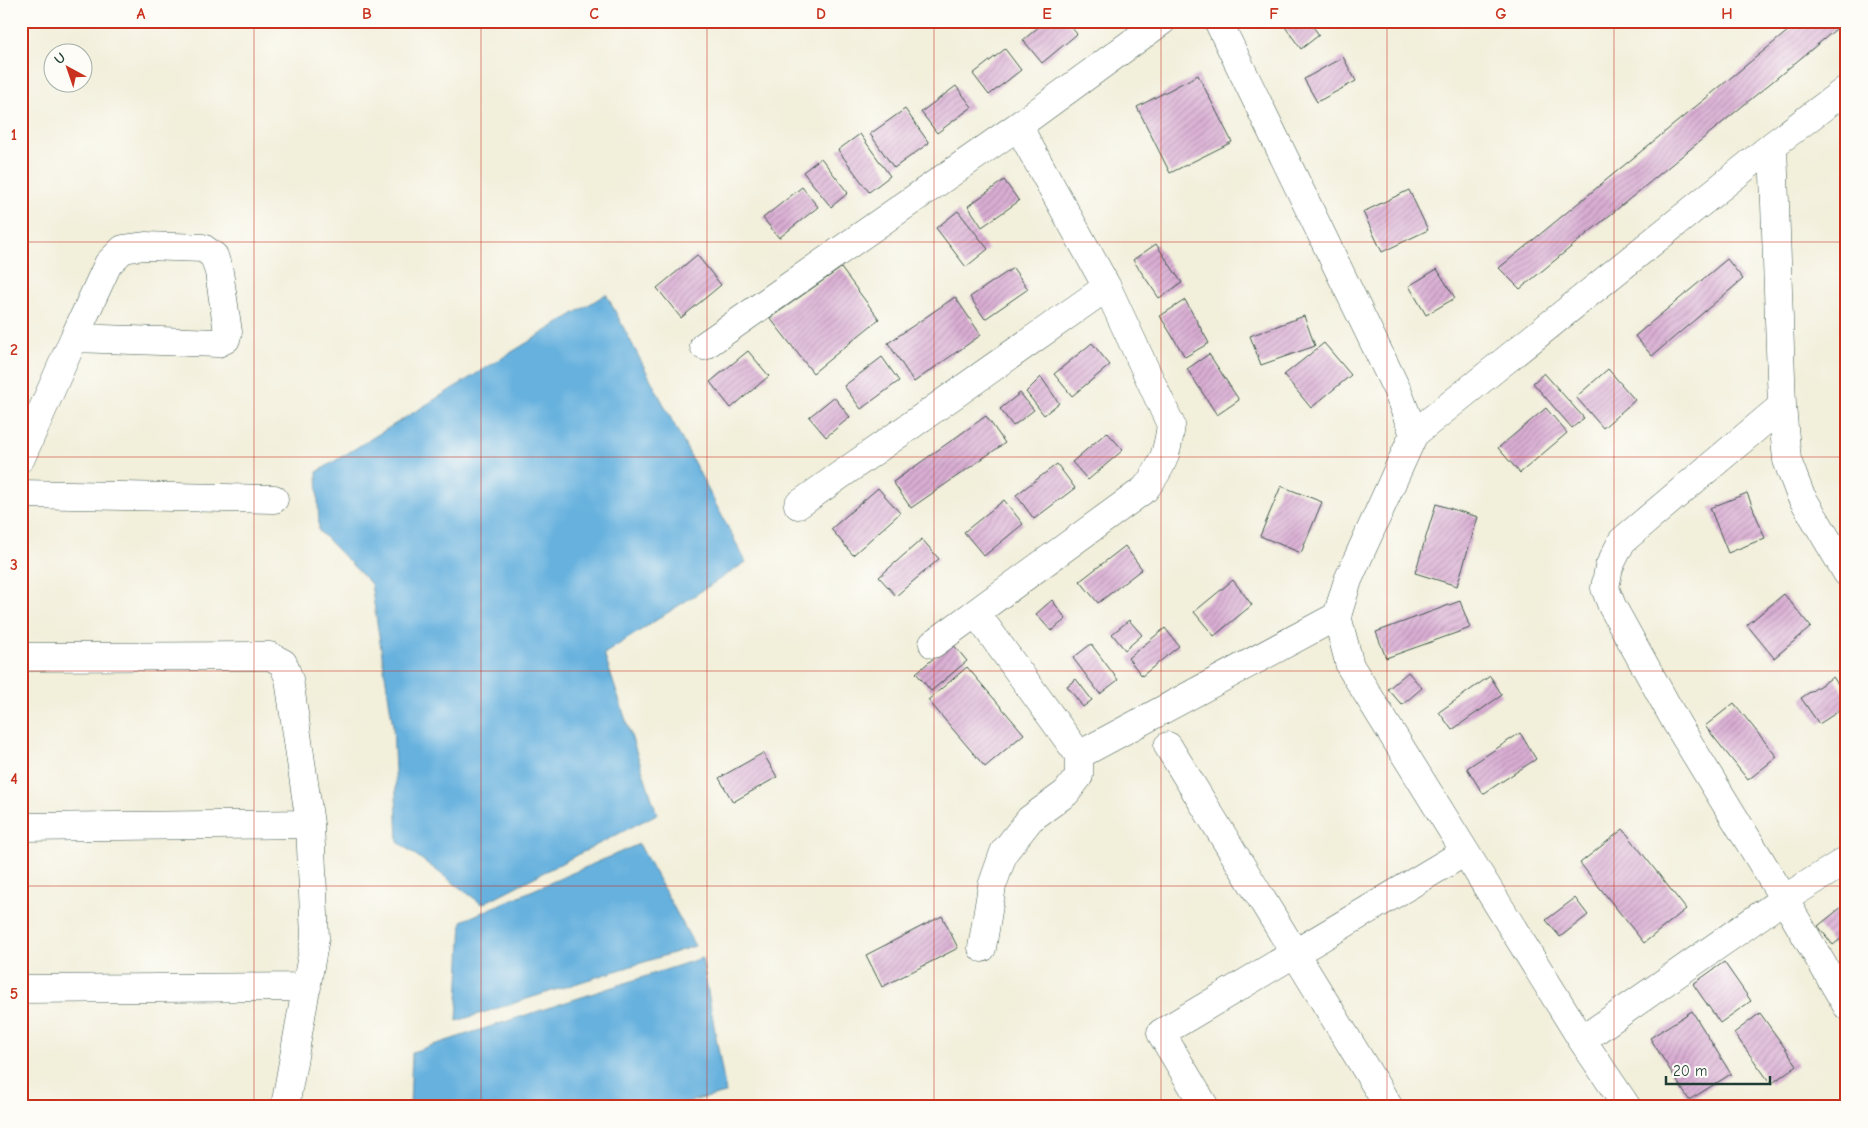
<svg xmlns="http://www.w3.org/2000/svg" width="1868" height="1128" font-family="'Comic Neue',sans-serif">
<style>
.water{fill:#66b1de;stroke:#427789}
.building{fill:url(#building-hatch)}
.lines{fill:none;stroke-linecap:round;stroke-linejoin:round}
.minor-casing{stroke:#3f584d;stroke-width:29}
.minor{stroke:#fff;stroke-width:28}
.grid{fill:none;stroke:#c8321e;stroke-width:1;stroke-opacity:0.55}
.neatline{fill:none;stroke:#c8321e;stroke-width:2}
.grid-label{font-size:16px;text-anchor:middle;font-weight:bold;fill:#c8321e}
</style>
<defs>
<pattern id="building-hatch" width="6" height="6" patternUnits="userSpaceOnUse" patternTransform="scale(1.25)"><rect width="6" height="6" fill="#daaed4"/><path d="M-1 1l2-2M0 6l6-6M5 7l2-2" fill="none" stroke="#b08fad"/></pattern>
</defs>
<rect width="100%" height="100%" fill="#fdfcf7"/>
<filter id="ink" filterUnits="userSpaceOnUse"><feTurbulence type="fractalNoise" baseFrequency=".02" numOctaves="2"/><feDisplacementMap in="SourceGraphic" scale="10" xChannelSelector="R" yChannelSelector="G"/><feConvolveMatrix kernelMatrix="1 2 1 2 8 2 1 2 1" color-interpolation-filters="sRGB"/></filter>
<filter id="wash" filterUnits="userSpaceOnUse"><feTurbulence type="fractalNoise" baseFrequency=".0096" numOctaves="4" result="noise"/><feDisplacementMap in="SourceGraphic" scale="20" xChannelSelector="R" yChannelSelector="G"/><feGaussianBlur stdDeviation="1.12" result="paint"/><feColorMatrix in="noise" values="0 0 0 0 0 0 0 0 0 0 0 0 0 0 0 0 0 1.4 0 .05"/><feComposite in="paint" operator="in"/></filter>
<g filter="url(#wash)">
<rect width="100%" height="100%" fill="#f2efdb"/>
<!-- water -->
<path class="water" d="M606,294L746,562L604,654L657,814L482,904L398,842L393,726L371,584L319,531L317,472Z
M639,844L695,946L457,1021L462,921Z
M702,958L726,1093L666,1107H410L412,1052Z"/>
<g id="blocks">
<!-- building -->
<path class="building" d="M1046,21H1066L1077,34L1042,63L1023,40Z
M1287,21H1309L1319,35L1301,49L1283,24Z
M1800,21H1846L1520,289L1499,268Z
M1005,49L1021,70L989,95L973,74Z
M1343,57L1356,81L1317,102L1304,79Z
M1198,75L1232,142L1170,173L1137,107Z
M956,86L972,107L937,133L921,112Z
M905,109L929,143L894,168L870,134Z
M860,134L890,176L869,192L838,150Z
M821,158L848,193L831,207L803,172Z
M1004,180L1019,201L982,227L968,206Z
M802,187L818,207L779,238L763,218Z
M1409,190L1428,230L1382,252L1363,212Z
M958,211L988,249L966,267L936,228Z
M1156,244L1182,283L1159,298L1133,260Z
M697,255L721,285L681,318L657,288Z
M1727,259L1743,279L1652,356L1635,336Z
M841,268L879,319L813,373L770,318Z
M1013,268L1028,289L985,319L970,297Z
M1437,269L1455,298L1426,315L1409,286Z
M955,297L981,335L914,382L888,343Z
M1185,300L1209,343L1185,357L1160,316Z
M1304,316L1315,346L1261,365L1250,336Z
M1092,343L1110,365L1072,396L1054,374Z
M1324,343L1351,375L1311,408L1284,375Z
M748,351L769,376L731,408L710,382Z
M1209,354L1239,400L1217,415L1187,369Z
M882,357L899,381L861,409L844,386Z
M1608,369L1635,400L1603,428L1576,397Z
M1544,373L1584,418L1572,428L1533,383Z
M1041,377L1059,403L1044,415L1026,392Z
M1020,393L1034,410L1013,426L1000,409Z
M834,397L850,417L826,437L809,417Z
M1546,408L1567,433L1520,473L1498,448Z
M986,416L1005,443L911,508L893,482Z
M1107,432L1123,450L1088,480L1072,462Z
M1057,464L1075,488L1034,519L1016,495Z
M1281,486L1322,502L1301,553L1260,536Z
M878,488L900,513L853,555L831,529Z
M1747,493L1765,538L1728,553L1710,508Z
M1004,500L1023,524L984,556L964,532Z
M1436,504L1478,517L1457,586L1415,573Z
M922,539L939,559L896,596L879,577Z
M1125,546L1142,569L1098,603L1080,581Z
M1233,580L1252,605L1214,636L1194,612Z
M1784,594L1811,627L1774,658L1747,625Z
M1052,600L1066,619L1051,631L1036,614Z
M1460,601L1470,628L1386,658L1376,632Z
M1129,620L1142,635L1125,650L1112,634Z
M1165,628L1179,646L1142,676L1128,658Z
M952,643L967,661L931,691L916,673Z
M1091,644L1118,680L1100,694L1073,658Z
M967,667L1024,734L985,767L928,700Z
M1408,672L1422,688L1402,705L1388,689Z
M1490,676L1502,695L1452,730L1439,712Z
M1833,677L1847,697V706L1819,724L1801,698Z
M1076,679L1092,700L1083,707L1067,686Z
M1734,703L1777,757L1748,780L1705,726Z
M1520,733L1536,759L1483,794L1467,768Z
M763,753L777,777L733,802L719,778Z
M1623,829L1686,909L1644,943L1580,863Z
M1575,898L1588,915L1560,937L1546,920Z
M1843,906L1847,911V934L1833,945L1818,926Z
M942,916L958,948L882,987L866,955Z
M1724,962L1751,1001L1720,1023L1693,984Z
M1692,1011L1731,1074L1689,1100L1650,1038Z
M1760,1013L1797,1065L1771,1084L1734,1033Z"/>
</g>
</g>
<g filter="url(#ink)">
<use href="#blocks" fill-opacity="0" stroke="#3f584d" stroke-width="1"/>
<g class="lines">
<defs>
<path id="minor" d="M1218,21L1397,390L1414,434L1348,580L1337,616L1350,666L1582,1040L1627,1107
M1773,145L1782,406L1787,460L1800,494L1847,573
M704,346L1018,126L1162,21
M1782,406L1622,541L1609,567L1605,588L1612,606L1677,724L1784,899L1847,1006
M1414,434L1773,145L1847,89
M21,458L74,338L218,343L226,339L228,332L219,272L214,256L203,248L145,246L123,249L108,264L74,338
M21,494L274,499
M798,505L1107,287
M976,613L1079,755
M933,644L1145,489C1163,466 1167,454 1171,425L1107,287L1018,126
M21,657L270,656L283,663L289,679L310,824L315,938L285,1107
M1168,746L1389,1107
M21,827L310,824
M982,948L992,886L1004,852L1030,819L1066,793L1079,776V755L1337,616
M21,989L307,987
M1582,1040L1784,899L1847,860
M1205,1107L1161,1033L1465,852"/>
</defs>
<!-- minor casing -->
<use href="#minor" class="minor-casing"/>
<!-- minor -->
<use href="#minor" class="minor"/>
</g>
</g>
<!-- grid -->
<path class="grid" d="M254,21V1107M481,21V1107M707,21V1107M934,21V1107M1161,21V1107M1387,21V1107M1614,21V1107M21,242H1847M21,457H1847M21,671H1847M21,886H1847"/>
<!-- margin -->
<rect width="1868" height="1128" fill="none" stroke="#fdfcf7" stroke-width="55"/>
<!-- north arrow -->
<g transform="translate(68 68) rotate(320)"><circle r="24" fill="#fdfcf7" stroke="#a4b0a9"/>
<path d="M0-4L9 19L0 12L-9 19Z" fill="#c8321e"/>
<text y="-8" font-size="14" font-weight="bold" text-anchor="middle" fill="#1f3d34">U</text>
</g>
<!-- scale -->
<path d="M1666 1076v8h104v-8" fill="none" stroke="#1f3d34" stroke-width="2.5"/>
<text x="1673" y="1076" font-size="15" fill="#1f3d34" stroke="#fdfcf7" stroke-width="4" paint-order="stroke">20 m</text>
<rect x="28" y="28" width="1812" height="1072" class="neatline"/>
<g class="grid-label">
<text x="141" y="19">A</text>
<text x="367" y="19">B</text>
<text x="594" y="19">C</text>
<text x="821" y="19">D</text>
<text x="1047" y="19">E</text>
<text x="1274" y="19">F</text>
<text x="1501" y="19">G</text>
<text x="1727" y="19">H</text>
<text x="14" y="140">1</text>
<text x="14" y="355">2</text>
<text x="14" y="570">3</text>
<text x="14" y="784">4</text>
<text x="14" y="999">5</text>
</g>
</svg>
